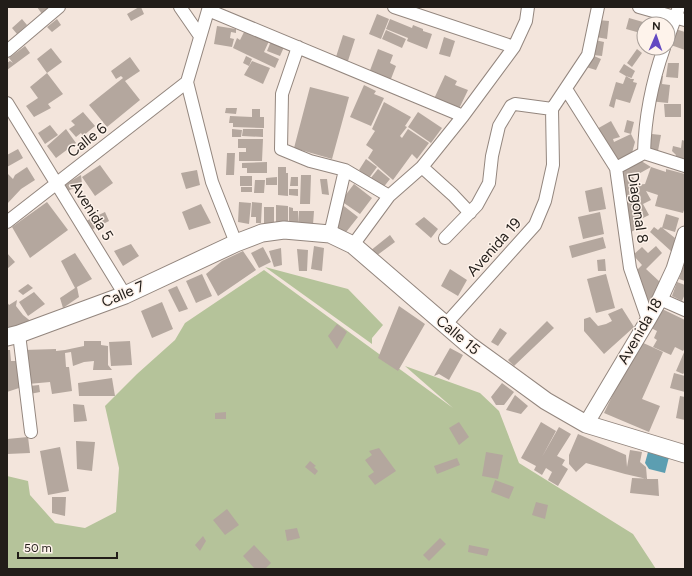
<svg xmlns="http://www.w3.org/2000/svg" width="692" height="576" font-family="Figtree,sans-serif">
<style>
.green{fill:#b5c39a}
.water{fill:#5c9eb1}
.building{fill:#b4a79e;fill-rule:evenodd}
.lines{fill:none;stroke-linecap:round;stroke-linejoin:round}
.minor-casing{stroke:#93867e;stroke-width:14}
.tertiary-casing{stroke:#93867e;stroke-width:17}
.secondary-casing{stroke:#93867e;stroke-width:19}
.minor{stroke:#fff;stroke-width:12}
.tertiary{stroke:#fff;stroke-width:15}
.secondary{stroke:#fff;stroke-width:17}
.labels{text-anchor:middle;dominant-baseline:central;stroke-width:3;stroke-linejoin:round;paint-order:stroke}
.street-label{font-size:15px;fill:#221d19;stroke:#fef3eb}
</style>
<rect width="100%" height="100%" fill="#f3e5dc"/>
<!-- green -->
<path class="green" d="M265,267L348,289L383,325L372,338V344Z
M264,270L453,408L405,366L480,393L499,411L519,463L633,534L656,569H7V476L28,481L30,495L55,523L85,528L116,512L119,468L105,406L137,374L175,340L185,323Z"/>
<!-- water -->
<path class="water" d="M648,452L669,457L665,473L649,469L645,463Z"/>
<!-- building -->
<path class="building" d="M37,7H49L50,9L42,14Z
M139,7H141L144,14L131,21L127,14Z
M377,14L389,19L381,39L369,34Z
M629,18L650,24H644V34L626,29Z
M22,19L27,25L17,34L12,28Z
M57,19L61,25L52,32L47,27Z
M390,19L412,28L413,25L423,29V31L432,34L427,49L407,41L408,38L386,29Z
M598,20L609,21L607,39L596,37Z
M217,26L236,29V33L231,32L230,38L234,39L232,47L214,44Z
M672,28L685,32V50L668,44Z
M245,30L269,41L264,52L279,59L275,68L233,48L237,38L240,40Z
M386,30L406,39L402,48L382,39Z
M343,35L355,39L347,64L335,60Z
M444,37L455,41L450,57L439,54Z
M595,40L604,42L602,56L593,55Z
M271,41L284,47L280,56L267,51Z
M25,46L30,53L7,70V63L10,61L13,63L9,58Z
M51,48L62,62L47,73L37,59Z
M378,49L393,55L390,63L396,66L389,84L369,73Z
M637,49L642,53L632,67L627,63Z
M246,56L252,59L249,66L243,63Z
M594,56L601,59L596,70L586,67Z
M130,57L140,71L125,81L140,100L107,127L89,105L123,78L121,76L116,79L111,71Z
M252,61L270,68L263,84L244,75Z
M668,63H679L678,78L666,77Z
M624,64L635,71L631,79L619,72Z
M47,73L63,94L48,104L51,108L34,117L26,106L38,98L30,87Z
M445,75L457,81L455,85L468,90L457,113L433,101Z
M653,75L663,76L662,84L670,85L668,103L649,101Z
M626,76L634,79L633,82L637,83L630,103L616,99L614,108L609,106L616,82L623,84Z
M364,85L376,91L374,94L384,98L371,126L350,117Z
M310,87L349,97L332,159L294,148Z
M384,102L411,117L405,126L407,127L400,136L402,138L408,129L429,143L417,159L412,154L393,180L368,158L373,150L366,145L375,131L372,129Z
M664,104H681V117H665Z
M226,108H237L236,114L225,113Z
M252,109H260V117H264V128L233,127V123H229L230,116L252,117Z
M83,112L95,126L83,136L81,133L76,137L69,129L75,125L71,121Z
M418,112L442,128L431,143L408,127Z
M627,120L634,122L631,134L624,132Z
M611,121L620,137L613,139L614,142L631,134L635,142L632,153L610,163L595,130Z
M50,125L58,135L45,144L38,133Z
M66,129L76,143L56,158L47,146Z
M232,129L242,130L241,137H232Z
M243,129H263V137L242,136Z
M643,133L661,135L658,151L641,148Z
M238,139H263L262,161H239V152H246V148H238Z
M682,140L685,141V164L674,161L676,155L672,151L673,146L681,148Z
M18,149L23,158L7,167V155Z
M227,153H235L234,175H226Z
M366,159L377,167L369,178L359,170Z
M638,159L651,167L666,172V169L685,174V207L683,213L655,206L658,195L646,191L651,200L643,204L649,215L639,220L640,227L624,236L612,174ZM651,167L645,184L637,185L633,177Z
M267,162V173H247V168H242V163Z
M100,165L113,183L95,196L82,177Z
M27,167L35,180L21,189L7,204V173L13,179L15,175Z
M278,167H286V173H288V196L278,195Z
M378,169L390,179L382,189L370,179Z
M197,170L200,185L186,189L181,173Z
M81,175L82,184L68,191L64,185Z
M301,175H311L310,204H300Z
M240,176H252V186H240Z
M277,177V185H266V178Z
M291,177H298V186H290Z
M320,179H327L329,195L322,194Z
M255,180H265L264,193H254Z
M354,184L372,198L360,214L341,201Z
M241,187H252V192H241Z
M602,187L606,209L589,212L585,191Z
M289,189H298V196L289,195Z
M47,202L68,230L30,258L12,227Z
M239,202L251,203L249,224L238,222Z
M252,202L262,203L261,223H256V217H251Z
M340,203L358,217L343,236L335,229Z
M201,204L211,223L189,230L182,212Z
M276,205L288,206V226H276Z
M264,207H274V227H264Z
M289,207L293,208V211H298V224H289Z
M299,211H314L313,225L298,224Z
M105,212L109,221L89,231L84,222Z
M600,212L604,234L583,239L578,217Z
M666,214L679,218L675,232L662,228Z
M424,217L438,229L431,238L415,224Z
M654,227L658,230L661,227L675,238L672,252L650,232Z
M390,235L395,242L376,256L370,251Z
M603,237L606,248L572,258L569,246Z
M131,244L139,256L123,266L114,251Z
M314,246L324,248L322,271L311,269Z
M656,246L662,253L646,269L660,282L655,297L643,311L634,300L632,290V275L642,265L633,255L642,247L648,253Z
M263,247L271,262L259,268L251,253Z
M281,248L282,265L274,267L269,251Z
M297,249L308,250L307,271H299Z
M243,251L256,270L218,296L206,274L222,261Z
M7,253L15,262L7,269Z
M75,253L92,279L77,287L79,297L63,308L60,298L75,288L61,261Z
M605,259L606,271H598L597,260Z
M685,262V281L679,279Z
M450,269L467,280L458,296L441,286Z
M202,274L212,296L196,303L186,281Z
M606,274L615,308L596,313L587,279Z
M677,282L685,285V294L682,301L672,296Z
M28,284L33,288L23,295L18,291Z
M177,286L188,309L179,312L168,290Z
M34,292L45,304L28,316L19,302Z
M17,300L16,306L23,315L33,323L10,331L7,324V302L9,305Z
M162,302L173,329L152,338L141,311Z
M399,306L425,324L398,371L378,358Z
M622,308L634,327L604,354L584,331V319L590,317L598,326L606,324L612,321L608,314Z
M660,308L685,320V348L683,351L675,347L671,355L653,347L657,340L654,338L657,331L651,328Z
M547,321L554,328L514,366L508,360Z
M337,324L347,332L337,349L328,336Z
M500,328L507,333L498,346L491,342Z
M84,341H101V345L108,346V365L112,370H93L94,361L84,362L73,366L71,352L65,353L66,367H69L72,391L52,394L50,382L28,384L24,350L56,349V351L65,350L84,346Z
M130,341L132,365L111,366L109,342Z
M639,341L663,352L642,399L660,406L649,432L604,413Z
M450,348L463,355L449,380L439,374L434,376Z
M7,350H10L11,361H22V387L7,392Z
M685,350V372L683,374L676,371Z
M674,373L685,376V392L670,388Z
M112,378L115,396H79L78,383Z
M502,383L514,392L504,405H496L491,397Z
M39,385L40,392L30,394L29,386Z
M515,395L528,406L521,414L506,410Z
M680,396L685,397V420L676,418Z
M73,404L84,405L87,421L74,422Z
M226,412V419H215V413Z
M459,422L469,437L459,445L449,428Z
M541,422L556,431L542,457L559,427L571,434L557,456L565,460L562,465L568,469L558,486L548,480L552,472L546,468L542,475L534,470L536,466L521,458Z
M578,434L626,455L627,467L630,450L642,452L640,462L646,467L647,479L625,474L586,463L576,472L569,464V455Z
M28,437L30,453L7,454V439Z
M76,441L95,442L92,471L77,469Z
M60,447L69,491L48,495L40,451Z
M379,448L396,471L375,485L368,476L374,472L365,460L372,455L369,451Z
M486,452L503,455L498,479L482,476Z
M457,458L460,465L437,474L434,466Z
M310,461L316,466L314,467L318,471L315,475L305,467Z
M632,478L658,479L659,496L630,493Z
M495,480L514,487L509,499L491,492Z
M52,497H66L65,516L52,513Z
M536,502L548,505L545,519L532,515Z
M227,509L239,525L225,535L213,520Z
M297,528L300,538L287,541L285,530Z
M203,536L206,541L200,551L195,545Z
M440,538L446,544L429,561L423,555Z
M254,545L271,563L265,569H255L243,556Z
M469,545L489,549L487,556L468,552Z"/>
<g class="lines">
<defs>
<path id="minor" d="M180,7L200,36
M209,7L187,82L212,182L236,243
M394,7L514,47
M639,7L685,20
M208,10L463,116
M668,38L679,7
M298,47L282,94L281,149L310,161L345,170L389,196
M7,51L59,7
M566,89L616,168L630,268L648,320
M7,103L125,295
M552,109L588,55L598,7
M644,153C645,116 652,82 664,48
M422,167L453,195L470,213
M616,168L644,153L685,166
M7,222L187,82
M330,234L345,170
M445,238L477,205L489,183L492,156L499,126L511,106L515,104L552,109
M353,245L389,196L422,167L463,116L514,47L526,21L528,7
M660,299L685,310
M445,325L535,225L545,201L553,165L552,109
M19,334L31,432"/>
<path id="tertiary" d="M586,424L648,320L660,299L674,269L685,234"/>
<path id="secondary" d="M7,337L19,334L125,295L236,243L262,233L284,230L330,234L353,245L469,345L546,401L586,424L685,454"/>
</defs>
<!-- minor casing -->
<use href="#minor" class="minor-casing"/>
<!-- tertiary casing -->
<use href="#tertiary" class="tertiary-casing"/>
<!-- secondary casing -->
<use href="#secondary" class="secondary-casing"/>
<!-- minor -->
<use href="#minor" class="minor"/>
<!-- tertiary -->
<use href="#tertiary" class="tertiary"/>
<!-- secondary -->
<use href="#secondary" class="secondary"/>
</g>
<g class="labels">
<!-- street labels -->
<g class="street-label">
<text transform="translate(87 140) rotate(-38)">Calle 6</text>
<text transform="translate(638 208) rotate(82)">Diagonal 8</text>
<text transform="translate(92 211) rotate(58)">Avenida 5</text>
<text transform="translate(494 247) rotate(-48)">Avenida 19</text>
<text transform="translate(123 294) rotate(-23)">Calle 7</text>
<text transform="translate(640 331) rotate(-60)">Avenida 18</text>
<text transform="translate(458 335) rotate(40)">Calle 15</text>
</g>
</g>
<!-- border -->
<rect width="692" height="576" fill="none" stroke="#221d19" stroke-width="16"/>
<!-- north arrow -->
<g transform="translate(656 36) rotate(2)"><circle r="19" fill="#fef3eb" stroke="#a69d97"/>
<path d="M0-3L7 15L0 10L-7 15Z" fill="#6349c2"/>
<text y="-6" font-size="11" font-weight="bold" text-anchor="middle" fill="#221d19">N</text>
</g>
<!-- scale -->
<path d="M18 552v6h99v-6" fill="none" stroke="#221d19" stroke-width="2"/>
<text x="24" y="552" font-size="12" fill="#221d19" stroke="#fef3eb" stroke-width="3" paint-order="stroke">50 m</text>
</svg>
